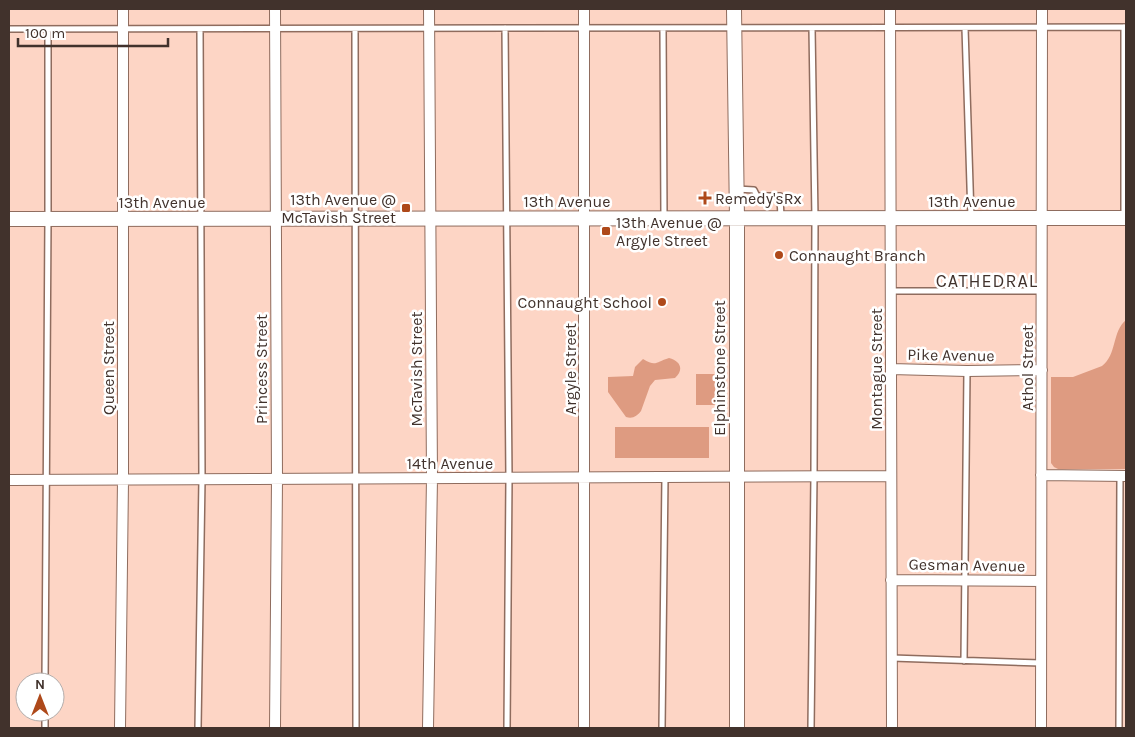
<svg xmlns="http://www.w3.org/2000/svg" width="1135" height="737" font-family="Karla,sans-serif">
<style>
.green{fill:#de9b81}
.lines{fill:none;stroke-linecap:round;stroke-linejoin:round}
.lane-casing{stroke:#8f6c5e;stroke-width:8}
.street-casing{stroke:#8f6c5e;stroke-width:12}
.secondary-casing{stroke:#8f6c5e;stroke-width:16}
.lane{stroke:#fff;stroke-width:5}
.street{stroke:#fff;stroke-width:10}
.secondary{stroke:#fff;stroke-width:14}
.poi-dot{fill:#ae491a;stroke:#fff;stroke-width:2}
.labels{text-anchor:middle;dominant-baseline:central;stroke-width:5;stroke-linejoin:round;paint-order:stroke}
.poi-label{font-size:16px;fill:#41322c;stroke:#fff;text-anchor:start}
.street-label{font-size:16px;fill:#41322c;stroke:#fff}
.neighbourhood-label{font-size:18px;letter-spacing:1px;fill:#41322c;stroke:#fff}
</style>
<rect width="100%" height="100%" fill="#fdd5c5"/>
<!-- green -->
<path class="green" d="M1126,320V469H1058L1054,467L1051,463V377H1073L1102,366C1117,355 1112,331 1126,320Z
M669,358C681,361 684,370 675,378L655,380L650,386L641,411C637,416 633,419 626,417L608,392V377L633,376L635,367L643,359C656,367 656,362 669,358Z
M696,374H715V405H696Z
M615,427H709V458H615Z"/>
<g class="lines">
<defs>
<path id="lane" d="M1124,27V218
M505,28L509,478L507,728
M663,28L664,218
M965,28L971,217
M9,29L1126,27
M355,29L356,728
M737,189L754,190L757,196H780L781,218
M891,291H1042
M892,658L1041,663
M964,661L967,371
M45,682L48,219V29
M45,728V712
M198,728L202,479L200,29
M662,728L665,477
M811,728L814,476L815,219L812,28
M1119,728L1120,476"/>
<path id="street" d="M584,9V728
M890,9L892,728
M891,369L967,371L1042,370
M1041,475L1126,476
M9,480L891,476
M891,580L1041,581
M120,728L123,480V9
M275,728L277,479L275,9
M428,728L432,478L429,9
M1041,728L1042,9"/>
<path id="secondary" d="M734,9L737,219V728
M9,219L1126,218"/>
</defs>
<!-- lane casing -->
<use href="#lane" class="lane-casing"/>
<!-- street casing -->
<use href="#street" class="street-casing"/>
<!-- secondary casing -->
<use href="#secondary" class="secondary-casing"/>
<!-- lane -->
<use href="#lane" class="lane"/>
<!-- street -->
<use href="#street" class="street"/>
<!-- secondary -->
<use href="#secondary" class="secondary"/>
</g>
<!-- markers -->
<g class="poi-dot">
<path d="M702.5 190.5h5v5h5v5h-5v5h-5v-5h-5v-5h5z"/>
<rect x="401" y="203" width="10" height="10" rx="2.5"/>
<rect x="601" y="226" width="10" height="10" rx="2.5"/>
<circle cx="779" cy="255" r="5"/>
<circle cx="662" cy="302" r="5"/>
</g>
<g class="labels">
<!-- poi labels -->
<g class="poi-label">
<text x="715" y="198">Remedy'sRx</text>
<text x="396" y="199" text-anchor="end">13th Avenue @<tspan x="396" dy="18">McTavish Street</tspan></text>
<text x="616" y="222">13th Avenue @<tspan x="616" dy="18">Argyle Street</tspan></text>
<text x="789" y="255">Connaught Branch</text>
<text x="652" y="302" text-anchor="end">Connaught School</text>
</g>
<!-- street labels -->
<g class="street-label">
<text x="567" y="201">13th Avenue</text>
<text x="972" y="201">13th Avenue</text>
<text x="162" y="202">13th Avenue</text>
<text transform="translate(951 355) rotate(1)">Pike Avenue</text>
<text transform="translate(108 368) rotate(-90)">Queen Street</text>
<text transform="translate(719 368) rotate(-90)">Elphinstone Street</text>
<text transform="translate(1027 368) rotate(-90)">Athol Street</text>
<text transform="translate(261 369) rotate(-90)">Princess Street</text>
<text transform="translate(416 369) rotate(-90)">McTavish Street</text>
<text transform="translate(570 369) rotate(-90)">Argyle Street</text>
<text transform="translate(876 369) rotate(-90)">Montague Street</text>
<text x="450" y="463">14th Avenue</text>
<text transform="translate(967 565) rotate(1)">Gesman Avenue</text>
</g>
<!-- neighbourhood labels -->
<g class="neighbourhood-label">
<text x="987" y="281">CATHEDRAL</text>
</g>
</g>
<!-- border -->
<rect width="1135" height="737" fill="none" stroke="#41322c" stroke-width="20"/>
<!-- north arrow -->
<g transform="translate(40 697)"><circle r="24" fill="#ffffff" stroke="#b3adab"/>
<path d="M0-4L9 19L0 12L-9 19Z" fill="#ae491a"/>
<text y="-8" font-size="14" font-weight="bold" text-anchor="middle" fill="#41322c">N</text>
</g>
<!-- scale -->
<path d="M18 38v8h150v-8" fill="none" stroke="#41322c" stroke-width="2.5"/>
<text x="25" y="38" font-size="15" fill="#41322c" stroke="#ffffff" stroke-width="4" paint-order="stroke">100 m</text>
</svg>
